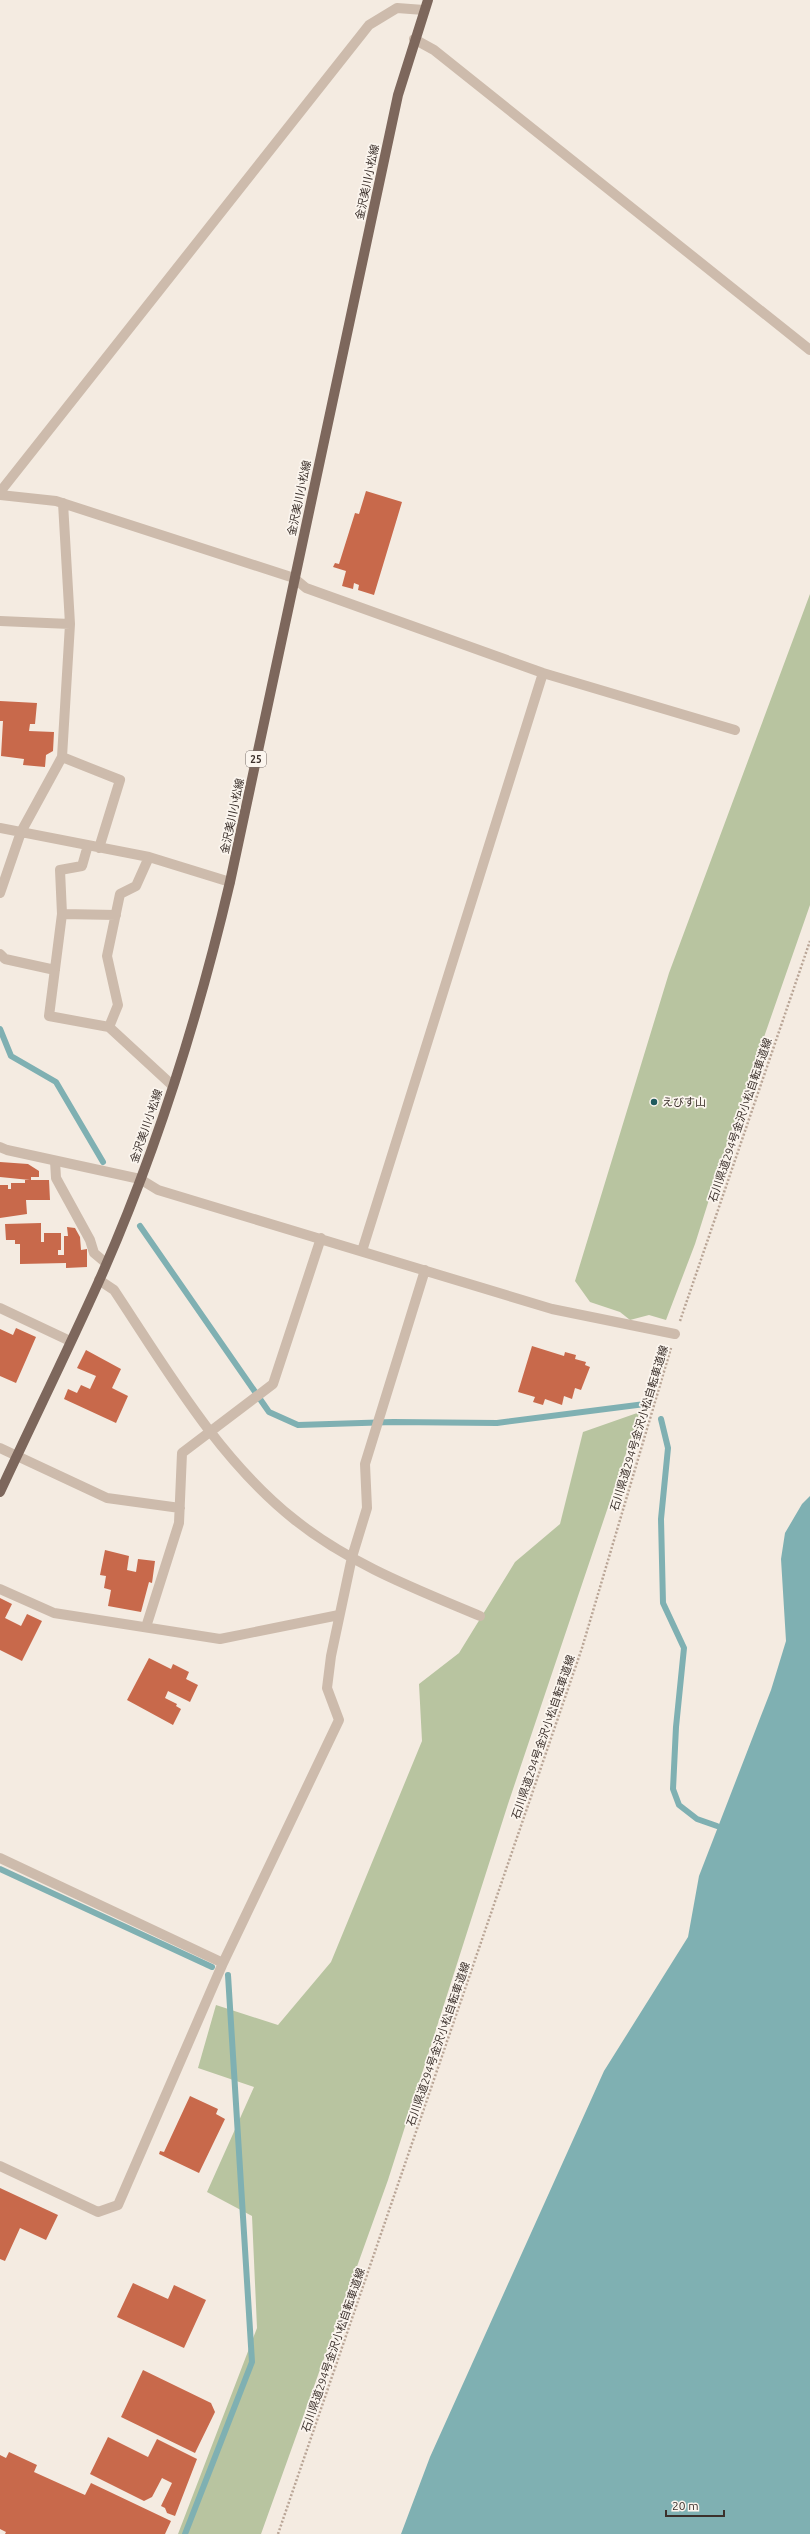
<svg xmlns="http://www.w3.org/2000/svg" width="810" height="2534" font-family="Ubuntu,'Noto Sans JP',sans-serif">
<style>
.green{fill:#b8c4a0}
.water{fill:#7fb0b2}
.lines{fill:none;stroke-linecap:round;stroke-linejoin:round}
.stream{stroke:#7fb0b2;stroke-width:6}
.building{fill:#c8694b}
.path{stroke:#b9a596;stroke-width:2.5;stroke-dasharray:2 2;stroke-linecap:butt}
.minor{stroke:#cdbbac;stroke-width:10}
.tertiary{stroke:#cdbbac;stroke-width:10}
.primary{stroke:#7d675c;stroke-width:10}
.poi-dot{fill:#1f5a5e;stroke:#fbf5ee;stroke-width:1.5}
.labels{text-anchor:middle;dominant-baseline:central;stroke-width:3.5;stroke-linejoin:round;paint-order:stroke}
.shield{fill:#fbf5ee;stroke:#756b66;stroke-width:1}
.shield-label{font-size:10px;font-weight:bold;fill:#3b302b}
.street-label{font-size:11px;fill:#3b302b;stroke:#fbf5ee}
.poi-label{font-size:11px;fill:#3b302b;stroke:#fbf5ee;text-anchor:start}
</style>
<rect width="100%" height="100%" fill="#f4ebe1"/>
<!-- green -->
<path class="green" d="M810,594V905L725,1149L695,1244L666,1320L649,1315L630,1320L620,1312L590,1302L575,1281L669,973Z
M640,1412L508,1804L388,2180L261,2534H178L257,2328L252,2216L207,2192L254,2087L198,2068L216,2005L278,2025L331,1962L422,1741L419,1684L459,1653L515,1562L560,1524L583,1432Z"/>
<!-- water -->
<path class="water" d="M810,1496V2534H401L430,2457L604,2071L688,1937L699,1876L771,1690L786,1641L781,1559L785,1533L802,1504Z"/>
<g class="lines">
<!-- stream -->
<path class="stream" d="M0,1029L11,1056L56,1082L103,1162
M140,1226L269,1412L298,1425L393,1422L497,1423L645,1404
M661,1419L668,1448L661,1519L663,1603L684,1648L676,1727L673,1789L679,1805L697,1819L717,1826
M0,1869L212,1967
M185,2534L252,2362L228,1975"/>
</g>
<!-- building -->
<path class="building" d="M366,491L402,502L374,595L358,590L359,585L354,583L353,589L342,586L346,571L333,567L335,563L339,564L355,513L359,514Z
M0,701L37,703L35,724H30L29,731L54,732L53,751L46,755L45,767L23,765L24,759L1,756L3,721H0Z
M0,1162L28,1164L39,1171V1177H31V1180H49L50,1200H26L27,1214L0,1218V1185H8V1189H11V1183H25V1180H30L0,1177Z
M41,1223V1242H44V1233H61V1250H58V1255H64V1236H68L67,1227L75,1228L80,1237L81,1250L87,1249V1267L66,1268V1263L20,1264V1244H15V1240H6L5,1224Z
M16,1328L36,1337L16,1383L0,1376V1329L13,1335Z
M532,1346L564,1356L565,1352L576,1355L575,1359L586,1362L585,1365L590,1367L581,1390L575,1388L572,1399L564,1396L562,1405L545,1399L543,1405L533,1402L535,1397L518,1392Z
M86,1350L121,1369L112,1388L128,1396L116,1423L64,1399L68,1389L77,1393L81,1385L90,1389L96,1376L77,1368Z
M105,1550L129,1556L127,1570L136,1572L138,1559L155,1561L152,1583L149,1582L141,1612L108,1606L111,1590L104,1588L106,1576L100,1575Z
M0,1598L12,1604L5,1618L21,1626L27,1614L42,1621L22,1661L0,1650Z
M149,1658L171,1669L173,1664L189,1672L186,1679L198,1685L190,1702L168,1691L165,1698L177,1704L176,1706L181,1709L173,1725L127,1700Z
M190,2096L218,2109L216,2114L225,2119L199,2173L159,2154L160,2151L164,2152Z
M0,2188L58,2215L46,2240L20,2228L5,2261L0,2259Z
M133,2283L168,2299L174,2285L206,2300L184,2348L117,2317Z
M143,2370L211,2403L215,2412L195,2453L121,2417Z
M108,2437L148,2457L157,2439L197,2459L175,2516L167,2513L165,2508L161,2506L172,2483L162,2478L152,2497L144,2501L90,2474Z
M9,2452L37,2465L34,2472L85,2495L91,2483L171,2521L165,2534H5L6,2532L0,2529V2455L6,2458Z"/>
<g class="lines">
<!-- path -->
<path class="path" d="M680,1321L810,941
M278,2534L582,1648L671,1348"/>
<!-- minor -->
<path class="minor" d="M414,39L434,50L810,350
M0,492L369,25L397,8L424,10
M0,495L56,501L294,578L306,588L543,673L735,730
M0,621L70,624
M62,757L120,780L99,848
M0,828L149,857L230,882
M88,845L82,866L60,870L62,914L49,1016L109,1027L173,1086
M0,893L21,832L62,757L70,624L63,503
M62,914L116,915
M0,954L5,959L55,970
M109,1027L118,1005L107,956L120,894L136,886L149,857
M55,1161L56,1178L90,1240L94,1253L106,1263
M140,1179L158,1190L552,1309L675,1334
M362,1251L543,673
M99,1280L114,1290C167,1370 219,1460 295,1520C350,1564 416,1589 480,1616
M0,1308L70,1341
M0,1448L107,1498L180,1508
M0,1589L54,1613L220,1639L339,1615
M146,1627L179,1523L182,1453L273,1384L321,1238
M0,1858L223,1963
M0,2166L98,2212L118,2205L223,1963L339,1720L327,1688L331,1656L352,1557L367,1508L365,1464L425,1270"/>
<!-- tertiary -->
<path class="tertiary" d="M0,1147L7,1150L140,1179"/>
<!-- primary -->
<path class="primary" d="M0,1492C33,1421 67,1352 99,1281C156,1153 198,1018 230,882L398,95L428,0"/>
</g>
<!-- markers -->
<circle class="poi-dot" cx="654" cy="1102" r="4"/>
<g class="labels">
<!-- shield labels -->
<rect class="shield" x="246" y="751" width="20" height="16" rx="3"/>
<g class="shield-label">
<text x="256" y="759">25</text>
</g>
<!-- street labels -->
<g class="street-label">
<text transform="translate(367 182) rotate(-78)">金沢美川小松線</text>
<text transform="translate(299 498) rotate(-78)">金沢美川小松線</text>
<text transform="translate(232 816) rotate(-78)">金沢美川小松線</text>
<text transform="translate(740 1120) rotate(-71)">石川県道294号金沢小松自転車道線</text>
<text transform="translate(146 1126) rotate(-71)">金沢美川小松線</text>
<text transform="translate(639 1428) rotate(-73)">石川県道294号金沢小松自転車道線</text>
<text transform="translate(543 1737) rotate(-71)">石川県道294号金沢小松自転車道線</text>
<text transform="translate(438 2044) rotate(-71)">石川県道294号金沢小松自転車道線</text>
<text transform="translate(333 2350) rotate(-71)">石川県道294号金沢小松自転車道線</text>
</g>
<!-- poi labels -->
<g class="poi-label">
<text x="662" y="1102">えびす山</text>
</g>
</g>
<!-- scale -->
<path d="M666 2510v6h58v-6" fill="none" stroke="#3b302b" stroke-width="2"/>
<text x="672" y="2510" font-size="12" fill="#3b302b" stroke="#fbf5ee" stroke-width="3" paint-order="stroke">20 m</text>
</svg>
